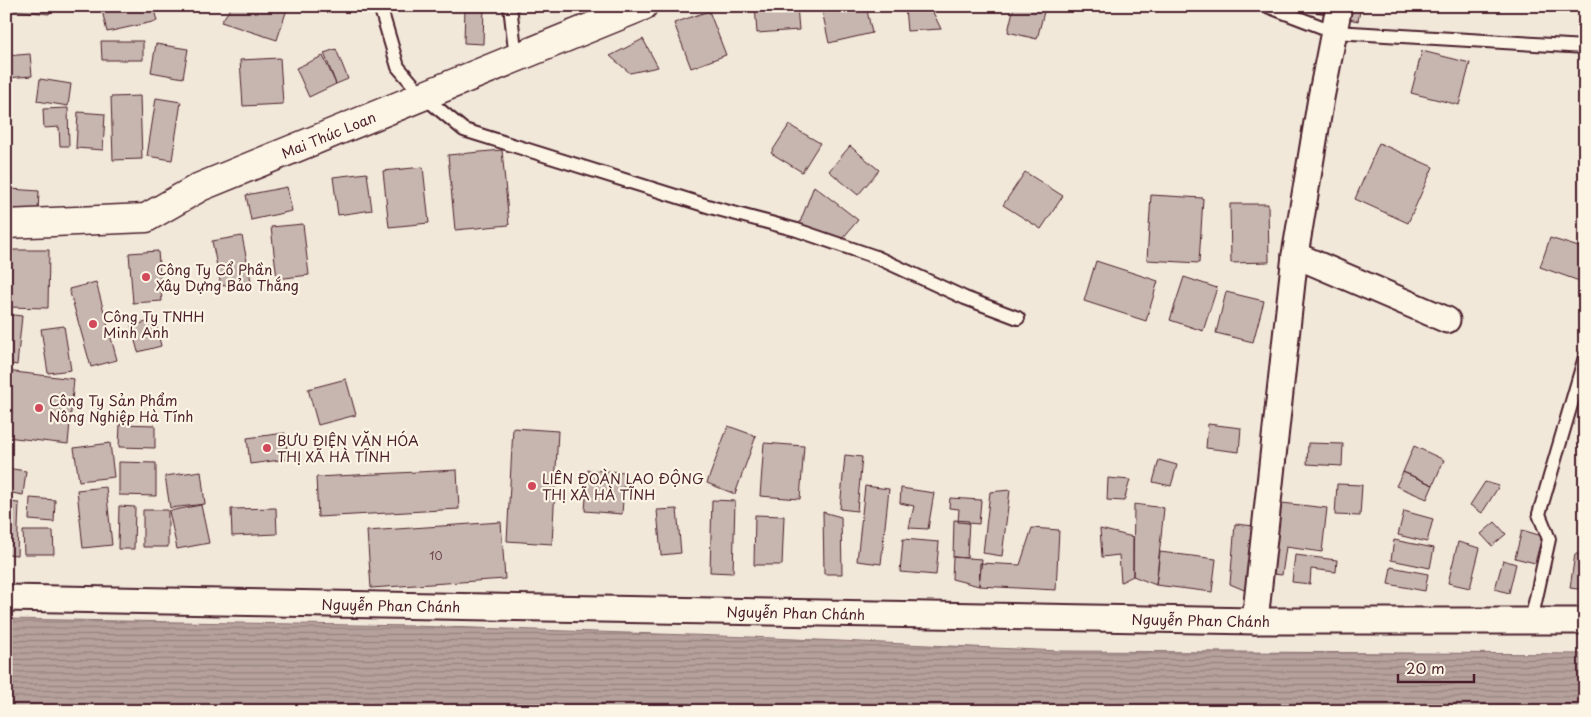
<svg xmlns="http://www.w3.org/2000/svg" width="1591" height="717" font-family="'Playpen Sans',sans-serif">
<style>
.water{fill:url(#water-rules);stroke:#8b6d6f}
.building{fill:#c7b6af;stroke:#4a1f2b}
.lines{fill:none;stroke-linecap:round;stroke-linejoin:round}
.lane-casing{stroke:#4a1f2b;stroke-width:16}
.street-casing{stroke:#4a1f2b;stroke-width:29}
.secondary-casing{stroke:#4a1f2b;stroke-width:31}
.lane{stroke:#fcf5e5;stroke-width:12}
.street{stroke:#fcf5e5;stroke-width:25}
.secondary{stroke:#fcf5e5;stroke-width:28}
.poi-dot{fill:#d1495b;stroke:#fcf5e5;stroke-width:2}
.labels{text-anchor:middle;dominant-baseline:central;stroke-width:4.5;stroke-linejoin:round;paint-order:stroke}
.number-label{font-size:11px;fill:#69454c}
.street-label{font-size:14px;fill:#4a1f2b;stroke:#fcf5e5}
.poi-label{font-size:14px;fill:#4a1f2b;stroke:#fcf5e5;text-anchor:start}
</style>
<defs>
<pattern id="water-rules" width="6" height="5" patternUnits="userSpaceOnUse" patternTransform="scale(1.25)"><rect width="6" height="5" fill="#b6a19c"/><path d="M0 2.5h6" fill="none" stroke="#96837f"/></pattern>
</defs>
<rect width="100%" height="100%" fill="#f1e8da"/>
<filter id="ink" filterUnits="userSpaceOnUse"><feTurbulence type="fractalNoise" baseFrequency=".02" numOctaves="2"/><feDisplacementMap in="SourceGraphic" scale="10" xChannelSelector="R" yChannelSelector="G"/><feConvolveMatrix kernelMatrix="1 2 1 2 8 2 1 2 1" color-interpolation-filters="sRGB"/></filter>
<g filter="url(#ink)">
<!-- water -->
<path class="water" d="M6,619L413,626L750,637L1060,651L1585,654V711H6Z"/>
<!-- building -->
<path class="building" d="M6,6H54L49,14L6,9Z
M101,6H153L157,21L107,32Z
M232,6H288L277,40L221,22Z
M465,6H484L483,44L464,43Z
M755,6H797L799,30L757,33Z
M821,6H866L872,33L829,43Z
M930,6L941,29L907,31L905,7Z
M1014,6L1045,8L1037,39L1008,32Z
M1303,6H1361L1358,21L1302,9Z
M709,11L726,55L691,68L674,23Z
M643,39L658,67L630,73L610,56Z
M101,41H143V60H102Z
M156,44L188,49L183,78L151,72Z
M336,49L348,79L336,84L324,53Z
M1422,51L1470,63L1459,105L1411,93Z
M30,54L32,76L6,78V56Z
M323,56L336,84L309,97L296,68Z
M280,58L283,104L243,106L240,60Z
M40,79L71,84L68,106L37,101Z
M140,96L142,159L113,160L111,97Z
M156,98L181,102L172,160L147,156Z
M68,108L69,146H60L59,127L44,128L43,109Z
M6,112L13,113L9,136H6Z
M78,112L105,114L103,150L76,148Z
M789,125L820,143L802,172L771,153Z
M1379,143L1433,167L1408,223L1355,199Z
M850,146L879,170L858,195L829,171Z
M502,150L509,225L455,230L448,155Z
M423,167L429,223L389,227L383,171Z
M1025,172L1063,196L1041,229L1003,205Z
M367,173L372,210L338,215L333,177Z
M814,186L858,220L837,245L797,230Z
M287,187L292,211L251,220L246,195Z
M10,189L39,191L38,213L9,211Z
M1151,195L1203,198L1199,263L1147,260Z
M1230,204H1268L1269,262L1231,263Z
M303,224L309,275L277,279L271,227Z
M242,236L251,281L221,286L212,241Z
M1550,238L1585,249V283L1540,267Z
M6,250H49L48,308L6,307Z
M158,251L162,301L133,303L129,253Z
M1096,261L1158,281L1146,321L1084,301Z
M1184,277L1217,288L1203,331L1170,320Z
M96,282L117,360L91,367L69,289Z
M1226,292L1264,301L1253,342L1216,333Z
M6,314L22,316L17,365L6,363Z
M155,320L161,346L138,352L131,326Z
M64,326L71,370L48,373L41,329Z
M6,371L74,379L68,444L6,437Z
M346,379L356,415L318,425L308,389Z
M120,424L155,425V448L119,447Z
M1208,424L1241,428L1239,452L1206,448Z
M728,426L756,436L735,494L707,483Z
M513,428L558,431L552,544L507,541Z
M285,433L288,459L250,464L247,438Z
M110,443L114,477L79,481L74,448Z
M764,443L804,446L800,499L760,496Z
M1308,443L1343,444L1342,466L1307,464Z
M1414,446L1444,460L1433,485L1403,472Z
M845,455L862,457L857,511L840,509Z
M1159,460L1177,465L1171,486L1153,482Z
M119,462L156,463V496L119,495Z
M6,468L26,471L23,495L6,492Z
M457,470L459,509L318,517L316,477Z
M588,470L625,472L622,514L585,511Z
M201,471L205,504L170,508L165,476Z
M1403,472L1433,485L1427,499L1396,486Z
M1108,478L1130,480L1124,501L1107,500Z
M1485,482L1499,486L1482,513L1470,505Z
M1337,484L1362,485L1360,516L1335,515Z
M865,486L889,489L881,564L857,561Z
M106,487L112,545L83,548L77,490Z
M901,488L934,493L928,529L909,528L914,506L900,503Z
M1010,490L1002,556L983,553L990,492Z
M30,498L55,500L54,522L29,520Z
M950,498L981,500L979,524L958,522L959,509L949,508Z
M712,500L735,501L733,573L710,572Z
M6,502L19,503L17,555L6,554Z
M1273,502L1327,508L1322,552L1286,547L1282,575L1273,574Z
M1134,504L1164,508L1156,585L1133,576Z
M201,505L209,543L177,549L169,511Z
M119,506L135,507L134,549H118Z
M276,508L277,534L232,536L231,509Z
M677,509L681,553L661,555L657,510Z
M143,510H168V547H143Z
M1404,511L1433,519L1427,542L1398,535Z
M823,512L841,517L842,574H824Z
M755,515L784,516L782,565H754Z
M954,520L969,521L967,558L953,557Z
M501,522L505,579L371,588L367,531Z
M1495,522L1506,534L1492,546L1481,534Z
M1235,524L1255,526L1249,592L1230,584Z
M1032,528L1059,530L1056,590L979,586L980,563L1020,565Z
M1100,529L1133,537V576L1121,582L1119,555L1102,557Z
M1522,530L1542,536L1535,563L1515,558Z
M23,531H53L54,554H24Z
M903,539L939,542L936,575L900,572Z
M1394,540L1434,548L1430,568L1391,560Z
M1458,542L1480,548L1470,588L1448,583Z
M1160,552L1216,559L1212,592L1156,585Z
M1575,554H1585V590L1570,588Z
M1295,555L1337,560L1336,572L1311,569L1310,584L1292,582Z
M953,557L982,559L979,586L952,579Z
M1503,560L1516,564L1509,593L1495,589Z
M1391,567L1428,574L1425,591L1388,584Z"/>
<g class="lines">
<defs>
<path id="lane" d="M380,6L398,67L423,96L464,130L714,208L797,230L876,257L965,298L1018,318
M510,6L516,58
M1267,6L1335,32L1585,47
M1531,621L1549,539L1539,514L1585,357"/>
<g id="street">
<path d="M1295,255L1447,320"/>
<path id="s1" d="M6,598L1255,621H1585"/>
<path d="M1255,621L1295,255L1321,98L1339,6"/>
</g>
<g id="secondary">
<path id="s2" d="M6,224L146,218L200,187L643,6"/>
</g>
</defs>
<!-- lane casing -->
<use href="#lane" class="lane-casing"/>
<!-- street casing -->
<use href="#street" class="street-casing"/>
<!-- secondary casing -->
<use href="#secondary" class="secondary-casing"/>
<!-- lane -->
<use href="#lane" class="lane"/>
<!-- street -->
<use href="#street" class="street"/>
<!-- secondary -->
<use href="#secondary" class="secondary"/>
</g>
</g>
<!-- markers -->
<g class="poi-dot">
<circle cx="146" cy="277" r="5"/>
<circle cx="93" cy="324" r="5"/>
<circle cx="39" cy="408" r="5"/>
<circle cx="267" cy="448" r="5"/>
<circle cx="532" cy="486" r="5"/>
</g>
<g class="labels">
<!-- number labels -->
<g class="number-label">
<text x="436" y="555">10</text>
</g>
<!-- street labels -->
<g class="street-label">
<text stroke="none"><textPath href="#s2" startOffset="341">Mai Thúc Loan</textPath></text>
<text stroke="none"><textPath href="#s1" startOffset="385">Nguyễn Phan Chánh</textPath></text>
<text stroke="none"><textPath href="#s1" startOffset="790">Nguyễn Phan Chánh</textPath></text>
<text stroke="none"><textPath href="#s1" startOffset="1195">Nguyễn Phan Chánh</textPath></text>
</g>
<!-- poi labels -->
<g class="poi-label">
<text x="156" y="269">Công Ty Cổ Phần<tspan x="156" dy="16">Xây Dựng Bảo Thắng</tspan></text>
<text x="103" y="316">Công Ty TNHH<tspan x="103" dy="16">Minh Anh</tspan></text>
<text x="49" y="400">Công Ty Sản Phẩm<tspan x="49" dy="16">Nông Nghiệp Hà Tĩnh</tspan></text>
<text x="277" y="440">BƯU ĐIỆN VĂN HÓA<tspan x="277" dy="16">THỊ XÃ HÀ TĨNH</tspan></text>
<text x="542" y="478">LIÊN ĐOÀN LAO ĐỘNG<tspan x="542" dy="16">THỊ XÃ HÀ TĨNH</tspan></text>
</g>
</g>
<!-- margin -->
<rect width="1591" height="717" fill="none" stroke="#fcf5e5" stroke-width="25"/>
<rect x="12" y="12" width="1566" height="692" fill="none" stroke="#4a1f2b" stroke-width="2" filter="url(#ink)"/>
<!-- scale -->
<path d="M1398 674v8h76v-8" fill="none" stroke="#4a1f2b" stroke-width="2.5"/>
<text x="1406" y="674" font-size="15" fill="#4a1f2b" stroke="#fcf5e5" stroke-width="4" paint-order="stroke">20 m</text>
</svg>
